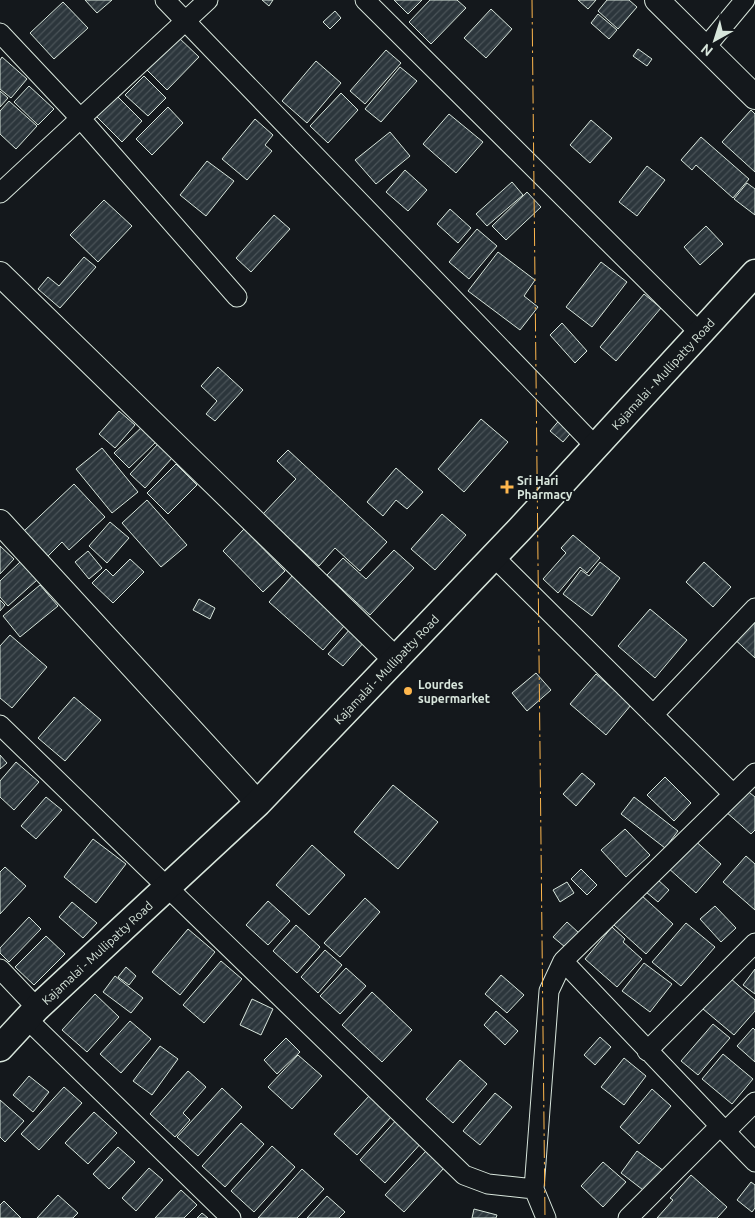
<svg xmlns="http://www.w3.org/2000/svg" width="755" height="1218" font-family="Ubuntu,sans-serif">
<style>
.building{fill:url(#building-hatch);stroke:#d8e6dc}
.lines{fill:none;stroke-linecap:round;stroke-linejoin:round}
.minor-casing{stroke:#d8e6dc;stroke-width:21}
.tertiary-casing{stroke:#d8e6dc;stroke-width:26}
.secondary-casing{stroke:#d8e6dc;stroke-width:29}
.minor{stroke:#14181c;stroke-width:19}
.tertiary{stroke:#14181c;stroke-width:24}
.secondary{stroke:#14181c;stroke-width:26}
.power{stroke:#ffb74d;stroke-width:1;stroke-dasharray:18 4 2.5 4;stroke-linecap:butt}
.poi-dot{fill:#ffb74d;stroke:#14181c;stroke-width:2}
.labels{text-anchor:middle;dominant-baseline:central;stroke-width:4;stroke-linejoin:round;paint-order:stroke}
.street-label{font-size:12px;fill:#d8e6dc;stroke:#14181c}
.poi-label{font-size:12px;font-weight:bold;fill:#d8e6dc;stroke:#14181c;text-anchor:start}
</style>
<defs>
<pattern id="building-hatch" width="6" height="6" patternUnits="userSpaceOnUse" patternTransform="scale(1.25)"><rect width="6" height="6" fill="#2c363c"/><path d="M-1 1l2-2M0 6l6-6M5 7l2-2" fill="none" stroke="#4a5358"/></pattern>
</defs>
<rect width="100%" height="100%" fill="#14181c"/>
<!-- building -->
<path class="building" d="M85,0H112L97,13Z
M262,0H273L269,6Z
M394,0H422L408,14Z
M430,0H457L466,8L431,44L409,22Z
M578,0H596L588,9Z
M607,0H629L637,7L618,29L598,11Z
M63,2L88,28L54,59L30,33Z
M491,9L512,29L486,58L464,38Z
M335,11L341,18L330,29L323,22Z
M598,14L617,30L609,39L591,23Z
M177,36L199,57L167,90L145,68Z
M638,49L652,59L647,66L633,56Z
M386,50L401,63L365,104L350,91Z
M2,57L27,79L11,98L0,89V60Z
M316,61L341,83L307,123L282,101Z
M400,67L417,81L381,122L365,109Z
M144,76L166,98L148,116L125,95Z
M29,86L54,109L38,125L14,102Z
M0,91L8,98L0,107Z
M341,93L358,110L328,143L310,126Z
M116,95L142,121L122,142L96,116Z
M9,101L37,126L16,149L0,134V111Z
M168,107L183,123L152,155L136,139Z
M751,110L755,114V172L722,142Z
M449,114L483,142L456,173L423,144Z
M255,119L273,135L265,145L272,151L247,180L222,159Z
M591,120L612,138L590,163L570,145Z
M390,132L410,156L376,184L355,160Z
M701,137L749,179L733,198L696,165L692,170L681,160Z
M207,161L234,181L206,216L180,195Z
M647,166L665,180L637,216L619,202Z
M405,170L427,190L408,211L386,192Z
M512,182L523,195L487,226L476,214Z
M747,183L755,189V215L734,199Z
M527,192L541,207L506,240L492,226Z
M104,200L132,226L98,262L70,235Z
M450,209L471,228L458,243L437,224Z
M274,215L290,229L251,272L236,258Z
M706,226L723,244L700,265L684,247Z
M477,229L497,246L469,279L449,262Z
M498,252L535,280L524,296L538,307L520,330L468,291Z
M84,257L96,267L60,308L38,289L48,277L59,286Z
M601,262L627,282L592,327L566,307Z
M644,294L661,308L616,361L600,347Z
M562,323L587,351L575,363L550,335Z
M218,367L243,390L215,421L206,414L217,401L201,386Z
M119,411L135,425L115,448L99,434Z
M562,417L575,428L563,442L550,431Z
M481,419L508,442L464,492L438,469Z
M143,426L157,441L129,468L114,453Z
M158,444L173,457L145,488L130,474Z
M102,448L138,492L112,513L76,469Z
M288,450L387,542L360,571L335,548L319,566L263,514L296,479L277,461Z
M176,464L197,485L168,514L147,493Z
M396,468L423,492L407,509L396,500L383,516L367,502Z
M74,484L105,517L69,550L62,542L48,556L24,531Z
M147,500L187,545L161,567L122,523Z
M442,514L466,535L435,570L411,549Z
M110,522L129,538L107,563L89,546Z
M244,529L285,571L263,592L223,551Z
M573,535L600,558L587,573L580,567L558,593L543,579L566,553L561,548Z
M0,546L14,559L0,574Z
M394,550L414,568L370,615L327,575L343,558L366,579Z
M88,551L102,568L89,579L75,562Z
M130,559L144,572L113,603L92,583L106,569L113,576Z
M20,562L37,580L8,606L0,597V581Z
M600,562L620,578L592,616L563,594L581,570L589,576Z
M704,562L731,587L713,607L686,582Z
M293,575L345,625L323,650L269,602Z
M40,585L58,606L20,637L3,616Z
M199,599L215,608L210,619L193,610Z
M0,600L5,605L0,611Z
M650,609L687,640L655,678L618,646Z
M755,610V658L731,636Z
M351,628L365,641L343,666L328,654Z
M10,635L47,667L12,708L0,698V646Z
M536,673L551,690L527,711L512,693Z
M596,674L631,705L606,735L570,704Z
M74,697L101,720L65,761L38,738Z
M0,755L7,763L0,769Z
M16,762L39,782L14,810L0,797V781Z
M582,773L595,784L576,806L563,794Z
M665,777L691,803L674,821L647,795Z
M393,785L438,822L398,869L354,832Z
M745,789L755,797V830L751,834L725,811Z
M46,797L62,810L36,839L21,826Z
M634,797L678,831L665,848L621,814Z
M625,829L650,855L626,877L601,850Z
M692,838L721,864L696,893L667,867Z
M93,839L126,864L96,903L64,877Z
M312,845L345,875L309,915L276,885Z
M746,856L755,864V910L723,882Z
M5,867L26,886L0,914V872Z
M581,869L597,885L587,895L571,879Z
M657,879L669,890L658,902L646,892Z
M567,882L574,893L560,902L553,890Z
M641,895L673,924L646,954L614,925Z
M365,898L380,912L340,957L324,943Z
M268,901L290,921L268,945L246,925Z
M72,902L97,923L83,938L59,917Z
M715,906L736,928L721,942L700,919Z
M29,917L41,929L9,962L0,953V948Z
M567,922L579,933L565,947L553,937Z
M686,923L715,947L681,986L652,962Z
M296,925L320,947L297,973L273,951Z
M612,927L625,939L623,942L642,959L617,987L585,959Z
M188,929L215,952L180,995L152,972Z
M46,936L65,954L34,985L15,967Z
M325,950L342,965L318,993L301,977Z
M221,961L242,979L204,1023L183,1005Z
M644,963L672,984L650,1012L622,991Z
M126,967L136,976L129,985L118,977Z
M346,968L366,986L340,1014L320,996Z
M755,969V994L743,985Z
M501,975L524,995L507,1013L485,994Z
M115,976L143,998L131,1013L103,992Z
M730,978L755,1000V1011L734,1035L703,1009Z
M372,992L412,1030L382,1062L342,1025Z
M95,994L119,1017L87,1052L62,1030Z
M252,999L273,1009L261,1035L240,1025Z
M496,1011L518,1031L505,1045L484,1025Z
M130,1021L151,1039L121,1073L100,1054Z
M713,1024L730,1038L698,1075L681,1061Z
M753,1028L755,1030V1062L737,1046Z
M600,1037L611,1047L595,1065L584,1055Z
M286,1038L300,1052L277,1074L264,1060Z
M160,1046L178,1059L152,1095L133,1081Z
M723,1054L753,1079L732,1104L702,1079Z
M298,1055L322,1076L292,1109L268,1087Z
M624,1058L646,1076L624,1105L601,1087Z
M460,1060L487,1084L453,1123L426,1099Z
M188,1071L206,1087L183,1113L190,1120L175,1137L150,1114Z
M29,1076L49,1092L33,1112L13,1095Z
M64,1087L82,1103L39,1150L21,1134Z
M222,1088L242,1107L198,1156L177,1137Z
M652,1089L671,1106L639,1144L620,1127Z
M495,1093L512,1107L480,1145L463,1131Z
M370,1095L392,1116L357,1155L334,1134Z
M0,1100L24,1121L5,1142L0,1137Z
M94,1112L117,1133L88,1164L65,1143Z
M398,1118L423,1141L385,1183L360,1160Z
M241,1123L264,1144L225,1187L202,1166Z
M272,1146L295,1167L254,1212L231,1191Z
M118,1147L135,1162L109,1189L93,1174Z
M426,1151L444,1168L404,1212L385,1195Z
M637,1151L664,1171L647,1193L621,1173Z
M603,1162L626,1182L603,1207L581,1186Z
M149,1168L163,1180L136,1211L122,1198Z
M302,1169L324,1189L297,1218H258Z
M691,1175L727,1207L717,1218H657L673,1200L670,1198Z
M751,1182L755,1185V1208L752,1212L737,1200Z
M181,1190L197,1205L184,1218H155Z
M58,1195L78,1213L73,1218H37Z
M327,1196L345,1212L339,1218H307Z
M4,1201L21,1218H0V1205Z
M474,1209L497,1215L496,1218H472Z
M202,1213L208,1218H197Z"/>
<g class="lines">
<defs>
<path id="minor" d="M165,0L596,447
M365,0L700,333
M0,33L81,119L237,297
M705,48L745,0
M0,193L208,0
M494,557L733,794
M653,715L755,608
M0,725L464,1175L488,1184L534,1189
M563,961L755,773
M0,969L37,1008
M27,1019L231,1218
M647,1051L755,943
M720,1126L755,1162
M726,1131L755,1102
M546,1218L534,1189L549,991L563,961L720,1126L628,1218"/>
<path id="tertiary" d="M657,0L755,97
M0,274L396,660
M0,522L258,803"/>
<g id="secondary">
<path id="s1" d="M0,1048L37,1008L258,803L519,530L755,273"/>
</g>
</defs>
<!-- minor casing -->
<use href="#minor" class="minor-casing"/>
<!-- tertiary casing -->
<use href="#tertiary" class="tertiary-casing"/>
<!-- secondary casing -->
<use href="#secondary" class="secondary-casing"/>
<!-- minor -->
<use href="#minor" class="minor"/>
<!-- tertiary -->
<use href="#tertiary" class="tertiary"/>
<!-- secondary -->
<use href="#secondary" class="secondary"/>
<!-- power -->
<path class="power" d="M532,0L545,1218"/>
</g>
<!-- markers -->
<g class="poi-dot">
<path d="M504.5 479.5h5v5h5v5h-5v5h-5v-5h-5v-5h5z"/>
<circle cx="408" cy="691" r="5"/>
</g>
<g class="labels">
<!-- street labels -->
<g class="street-label">
<text stroke="none"><textPath href="#s1" startOffset="946">Kajamalai - Mullipatty Road</textPath></text>
<text stroke="none"><textPath href="#s1" startOffset="541">Kajamalai - Mullipatty Road</textPath></text>
<text stroke="none"><textPath href="#s1" startOffset="136">Kajamalai - Mullipatty Road</textPath></text>
</g>
<!-- poi labels -->
<g class="poi-label">
<text x="517" y="480">Sri Hari<tspan x="517" dy="14">Pharmacy</tspan></text>
<text x="418" y="684">Lourdes<tspan x="418" dy="14">supermarket</tspan></text>
</g>
</g>
<!-- north arrow -->
<g transform="translate(715 40) rotate(219)" stroke="#14181c" stroke-width="4" paint-order="stroke">
<path d="M0-4L9 19L0 12L-9 19Z" fill="#d8e6dc"/>
<text y="-8" font-size="14" font-weight="bold" text-anchor="middle" fill="#d8e6dc">N</text>
</g>
</svg>
